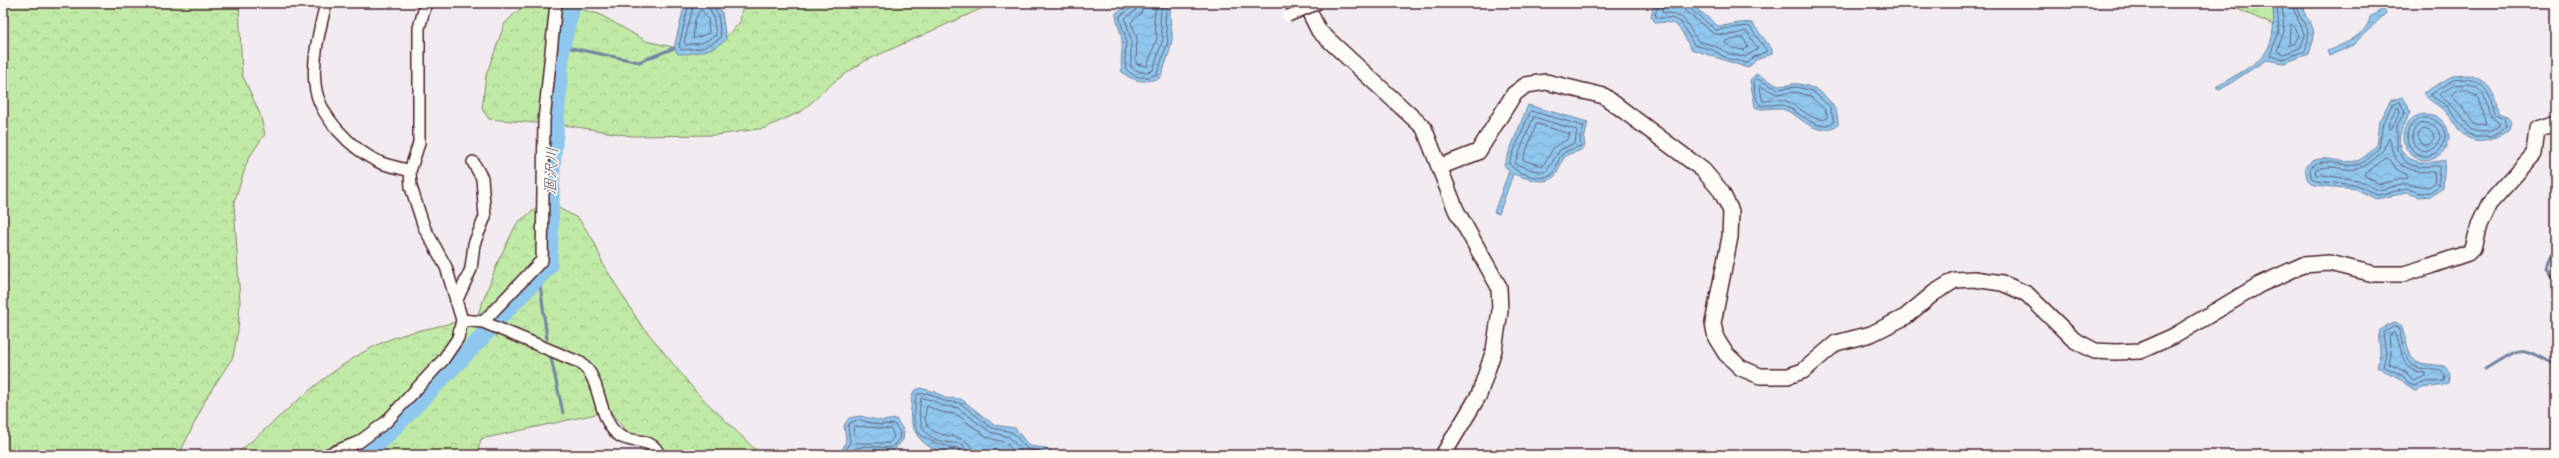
<svg xmlns="http://www.w3.org/2000/svg" width="2559" height="458" font-family="Dekko,'Klee One',sans-serif">
<style>
.forest{fill:url(#forest-crowns);stroke:#858468}
.water{fill:url(#water-waves);stroke:#7484a0}
.lines{fill:none;stroke-linecap:round;stroke-linejoin:round}
.shore{stroke:#666279;stroke-width:1}
.stream{stroke:#7484a0;stroke-width:3}
.river{stroke:#90c7ee;stroke-width:17}
.street-casing{stroke:#4a1f2b;stroke-width:14}
.secondary-casing{stroke:#4a1f2b;stroke-width:18}
.street{stroke:#fdfcf7;stroke-width:11}
.secondary{stroke:#fdfcf7;stroke-width:15}
.street-bridge-casing{stroke:#4a1f2b;stroke-width:14;stroke-linecap:butt}
.street-bridge{stroke:#fdfcf7;stroke-width:11}
.labels{text-anchor:middle;dominant-baseline:central;stroke-width:3;stroke-linejoin:round;paint-order:stroke}
.water-label{font-size:16px;font-style:italic;fill:#5f5166;stroke:#fdfcf7}
</style>
<defs>
<pattern id="forest-crowns" width="20" height="18" patternUnits="userSpaceOnUse"><rect width="20" height="18" fill="#c0eaa6"/><path d="M2 6a3 3 0 1 1 6 0M12 15a3 3 0 1 1 6 0" fill="none" stroke="#a6c88f"/></pattern>
<pattern id="water-waves" width="16" height="10" patternUnits="userSpaceOnUse"><rect width="16" height="10" fill="#90c7ee"/><path d="M0 5q4-4 8 0t8 0" fill="none" stroke="#7eaacc"/></pattern>
</defs>
<rect width="100%" height="100%" fill="#f2ecf1"/>
<filter id="ink" filterUnits="userSpaceOnUse"><feTurbulence type="fractalNoise" baseFrequency=".025" numOctaves="2"/><feDisplacementMap in="SourceGraphic" scale="8" xChannelSelector="R" yChannelSelector="G"/><feConvolveMatrix kernelMatrix="1 2 1 2 8 2 1 2 1" color-interpolation-filters="sRGB"/></filter>
<g filter="url(#ink)">
<!-- forest -->
<path class="forest" d="M3,3H239L242,74L260,114L265,134L248,159L234,203L240,302L238,330L233,357L208,395L179,455H3Z
M526,3H557L599,14L646,41L694,52L719,44L740,22L743,3H994L865,61L835,81L802,111L765,128L717,135L632,136L571,126L489,119L482,109L486,75L505,23Z
M2224,3H2307L2291,33Z
M537,208H559L579,219L594,241L603,264L639,322L696,392L761,455H644L610,411L481,439L477,455H235C283,416 330,364 388,340C417,328 449,327 478,314L499,259L517,223Z"/>
<!-- water -->
<path class="water" d="M685,3L716,4L722,13L726,40C711,51 697,54 678,54L674,48Z
M1133,3H1172C1168,15 1171,22 1172,33C1174,43 1164,68 1160,78C1145,83 1134,82 1122,72C1120,61 1123,51 1122,41C1121,31 1116,23 1116,13Z
M1661,3L1691,4L1718,26C1730,26 1740,21 1752,23L1772,49V54L1756,60L1748,68L1691,49C1680,29 1680,20 1656,23L1651,17L1654,5Z
M2273,3H2299L2313,28L2314,38L2309,54L2284,63L2266,60L2220,90L2216,87C2261,59 2277,60 2273,3Z
M2383,9L2386,13L2353,45L2329,56L2327,51C2341,45 2367,36 2370,17Z
M1756,74C1764,77 1771,83 1779,85C1786,87 1791,83 1798,84C1818,86 1839,103 1838,125C1812,139 1803,115 1782,109C1772,106 1764,112 1755,107L1750,80Z
M2468,75C2488,80 2496,93 2498,113L2508,116L2512,122L2510,130C2494,139 2473,148 2459,130C2455,124 2452,118 2447,113C2439,105 2430,102 2423,93L2452,76Z
M2402,97L2407,103L2410,113C2386,149 2405,169 2445,160L2443,188L2431,196L2420,197L2407,193L2376,199L2356,189L2313,185L2307,179L2305,167C2321,150 2337,165 2356,161C2363,160 2370,151 2376,146L2379,121L2390,101Z
M1528,105L1588,122L1584,140L1585,146C1581,153 1572,151 1566,156C1561,160 1560,168 1557,173C1549,188 1526,178 1513,174L1499,214L1494,212L1509,171L1504,165Z
M2403 137a23 23 0 1 1 46 0a23 23 0 1 1-46 0Z
M2393,323L2401,325L2411,357L2418,363L2444,366L2450,373L2448,383C2440,388 2427,385 2416,391C2407,388 2407,384 2400,379C2393,374 2384,372 2377,366C2384,348 2376,343 2380,330Z
M920,388L936,392L945,398L961,399L994,425L1015,428L1029,446L1045,448L1052,451L1053,455C1023,455 958,458 932,448C917,441 908,423 911,408C912,401 911,397 914,391Z
M860,416L882,421L896,419L904,431L903,440L892,452L866,450L843,455L842,451L846,440L844,425L849,418Z"/>
<g class="lines">
<!-- shore -->
<path class="shore" d="M689,3L679,46L681,50L703,48L721,38L718,15L712,3
M694,3L684,43L686,45L702,43L716,35L713,16L707,3
M1133,3L1131,8L1120,16C1120,25 1125,32 1126,41C1126,51 1124,59 1126,69C1134,78 1146,80 1157,74L1168,41L1165,20L1167,3
M1138,3L1135,11L1125,18L1131,39V67C1137,72 1146,74 1153,70L1163,39L1160,20L1162,3
M1144,3L1141,13L1131,22L1137,38L1136,64L1147,66L1157,38L1154,20L1156,3
M1659,3L1655,15L1657,18H1671L1681,22L1694,45L1713,50L1728,59L1748,63L1754,57L1767,51L1749,26L1716,30L1689,8L1688,3
M1664,3L1662,12C1690,16 1683,21 1698,41L1715,46L1730,54L1745,57L1758,49L1746,31L1732,35L1714,34L1685,11L1682,3
M2277,3L2279,31L2270,56L2284,59L2305,51C2315,23 2299,27 2296,3
M2282,3L2284,31L2277,51L2283,54L2300,48L2305,36L2291,3
M701,9L708,19L709,33L693,39L695,20Z
M2292,25L2299,35L2295,43L2289,46L2290,26Z
M1743,38L1748,46L1744,50L1732,48L1725,43L1726,41Z
M1757,79L1778,89L1796,87L1813,91L1830,107L1834,122C1816,134 1799,110 1783,105C1776,103 1768,106 1761,106C1755,102 1754,88 1754,81Z
M2467,79C2487,83 2491,97 2494,114L2505,118L2507,127L2491,136H2474L2468,134L2447,106L2430,95L2453,80Z
M2467,84C2485,88 2486,101 2490,116L2499,123V126L2489,131L2471,130L2459,112L2439,95L2454,85Z
M1760,86L1777,94L1796,92L1810,96L1825,110L1828,118C1813,125 1798,103 1782,100C1776,98 1769,101 1763,101Z
M2467,90L2479,98L2486,125L2474,124L2464,109L2451,95L2456,91Z
M2400,102L2405,112L2397,125V150L2407,163L2418,167L2439,166V186L2430,192L2421,193L2407,189L2377,195L2357,185L2315,181L2311,177L2310,169C2321,154 2342,168 2357,165C2365,163 2374,154 2379,148L2383,122L2392,105Z
M2399,108L2400,112L2391,129H2389L2388,123L2396,109Z
M1531,111L1584,126L1580,139L1581,146C1575,148 1568,150 1563,153C1557,159 1558,170 1551,175C1542,182 1515,173 1509,164Z
M1534,117L1577,130L1575,143L1560,150L1546,172L1532,170L1515,164Z
M2407 137a19 19 0 1 1 38 0a19 19 0 1 1-38 0Z
M2412 137a14 14 0 1 1 28 0a14 14 0 1 1-28 0Z
M1537,124L1570,134L1568,139L1554,147L1543,166L1523,160Z
M2418 137a8 8 0 1 1 16 0a8 8 0 1 1-16 0Z
M2389,138C2392,142 2390,145 2392,150C2398,170 2416,172 2434,172L2435,183L2428,187L2406,184L2378,190L2358,180L2315,174L2316,169C2347,161 2348,183 2380,154C2385,150 2385,142 2389,138Z
M2388,157L2397,169L2407,175V178L2379,184L2365,176V174Z
M2394,327L2398,328C2403,340 2403,361 2416,367C2423,370 2434,368 2441,370L2445,375L2444,381L2426,382L2415,386L2409,384L2403,376L2383,366L2386,354L2383,333Z
M2394,333C2407,352 2395,369 2426,373V376L2413,381L2406,372L2389,364L2391,354L2389,336Z
M859,420L881,425L894,424L900,432L899,439L891,448L865,446L854,449L848,454L846,450L850,441L848,426L851,422Z
M855,426L891,429L894,437L889,443H856L853,428Z
M963,455L960,449C939,444 907,440 915,409C916,403 914,399 918,394L928,393L944,401L960,403L992,428L1012,432L1027,449L1044,452L1049,455
M968,455L963,445C954,442 943,443 935,439C919,432 918,413 921,398L932,400L943,406L958,408L990,432L1009,437L1023,452L1030,455
M974,455C973,424 914,449 927,406L941,412L956,414L987,437L1006,443L1017,455"/>
<!-- stream -->
<path class="stream" d="M562,46L639,62L674,48
M2556,251L2550,255L2546,269L2556,286
M539,276L547,339
M551,358L563,413
M2485,369C2522,347 2517,344 2556,365"/>
<!-- river -->
<path class="river" d="M498,319L549,266L552,169L562,46L573,3
M367,455L491,328"/>
<defs>
<path id="street" d="M326,3C320,28 312,58 315,84C318,116 352,150 381,163C390,166 401,168 410,171
M456,302L471,269L474,244L485,217L482,178L473,162
M462,320L483,322L581,363C584,367 589,370 591,375C601,392 601,424 620,436C633,444 653,437 659,455
M483,322L542,260L544,121L556,3
M326,455L359,442L386,422L443,360L458,338L462,320L446,267L424,227L411,187L410,171L419,143V28L426,3"/>
<path id="secondary" d="M1305,3L1319,31L1424,128L1456,210L1499,287L1500,311L1494,350L1479,395L1443,455
M1439,167L1478,152L1514,94L1526,85L1546,82L1604,96L1703,170L1721,191L1731,211L1730,237L1713,323L1716,338L1726,354L1741,368L1760,376H1788L1803,371L1836,343L1871,334L1905,317L1934,293L1955,280L1974,279L2002,283L2027,294L2074,340L2095,351L2115,352L2140,351L2174,336L2259,285L2303,265L2329,263L2374,274H2404L2430,266L2468,253L2473,248L2479,225L2489,204L2534,154L2537,129L2556,123"/>
</defs>
<!-- street casing -->
<use href="#street" class="street-casing"/>
<!-- secondary casing -->
<use href="#secondary" class="secondary-casing"/>
<!-- street -->
<use href="#street" class="street"/>
<!-- secondary -->
<use href="#secondary" class="secondary"/>
<defs>
<path id="street-bridge" d="M1288,16L1319,3"/>
</defs>
<!-- street-bridge casing -->
<use href="#street-bridge" class="street-bridge-casing"/>
<!-- street-bridge -->
<use href="#street-bridge" class="street-bridge"/>
</g>
</g>
<g class="labels">
<!-- water labels -->
<g class="water-label">
<text transform="translate(553 171) rotate(-87)">涸沢川</text>
</g>
</g>
<!-- margin -->
<rect width="2559" height="458" fill="none" stroke="#fdfcf7" stroke-width="16"/>
<rect x="8" y="8" width="2543" height="442" fill="none" stroke="#4a1f2b" stroke-width="1.5" filter="url(#ink)"/>
</svg>
